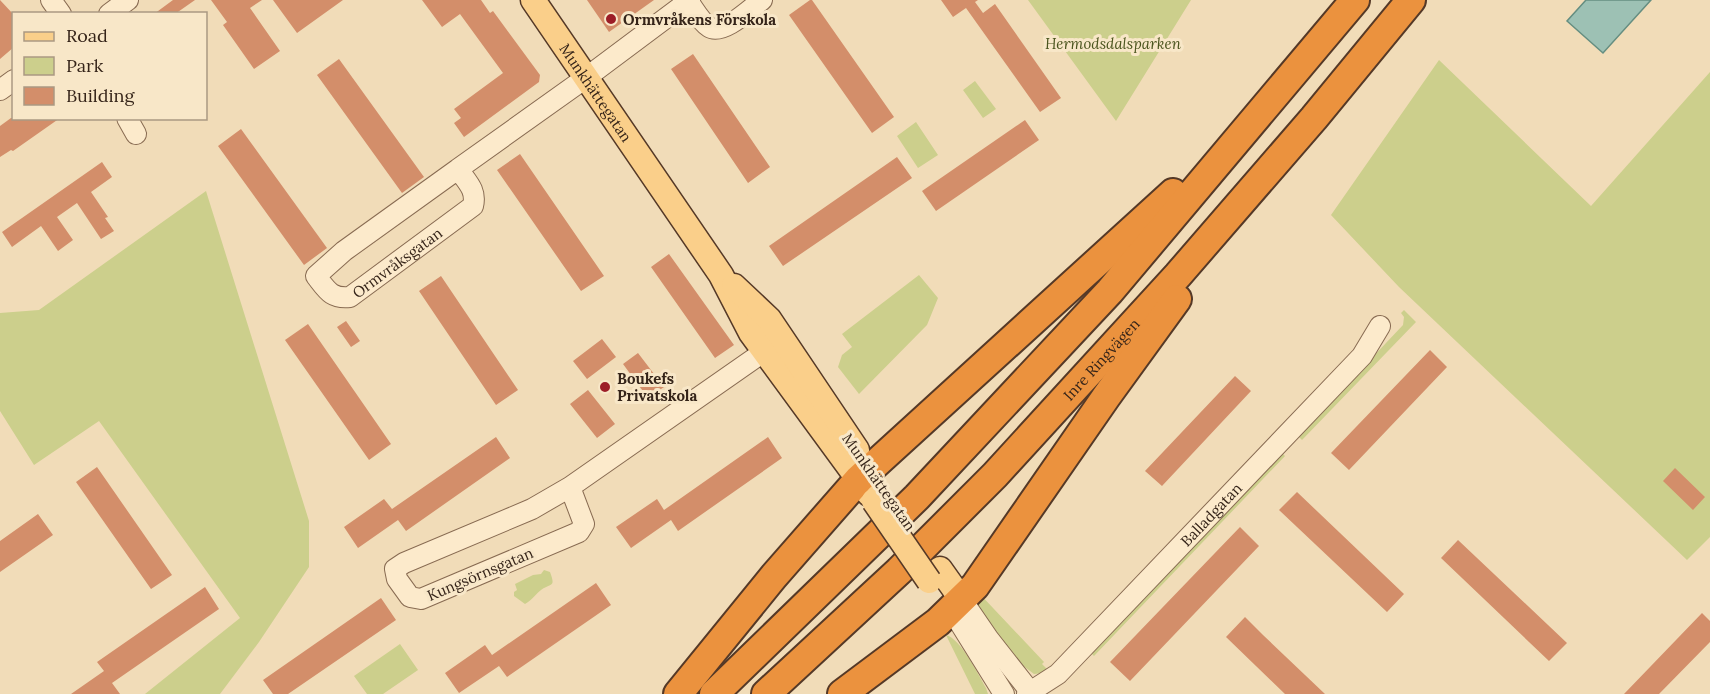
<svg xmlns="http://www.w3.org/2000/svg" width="1710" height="694" font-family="Lora,serif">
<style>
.green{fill:#cccf8c}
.water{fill:#9dc1b4;stroke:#658e81;stroke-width:1.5}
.building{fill:#d38e6a}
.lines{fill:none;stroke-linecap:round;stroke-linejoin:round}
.minor-casing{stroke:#886b52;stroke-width:22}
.major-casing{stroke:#553927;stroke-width:27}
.highway-casing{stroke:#553927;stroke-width:32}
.minor{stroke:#fceacb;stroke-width:20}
.major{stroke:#facf8a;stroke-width:24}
.highway{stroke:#eb923e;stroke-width:28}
.major-bridge-casing{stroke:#553927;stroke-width:27;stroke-linecap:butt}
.major-bridge{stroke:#facf8a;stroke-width:24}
.poi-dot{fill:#9c1d27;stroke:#f8e7c8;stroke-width:2}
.labels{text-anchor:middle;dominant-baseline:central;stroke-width:6;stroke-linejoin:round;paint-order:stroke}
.poi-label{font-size:15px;font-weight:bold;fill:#352419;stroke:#f8e7c8;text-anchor:start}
.park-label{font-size:15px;font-style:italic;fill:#4a541d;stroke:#f8e7c8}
.street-label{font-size:15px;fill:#352419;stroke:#f8e7c8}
</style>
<rect width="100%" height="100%" fill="#f1dcb8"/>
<!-- green -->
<path class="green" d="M1028,0H1191L1116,121Z
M1439,60L1591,206L1710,72V537L1687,560L1399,287L1331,215Z
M975,81L996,109L983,118L963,90Z
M916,122L938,155L918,168L897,136Z
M206,191L309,521V567L259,642L220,694H145L240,618L99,421L34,465L0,411V313L39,310Z
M919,275L938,298L927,325L859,394L838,367L842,355L852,347L842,334Z
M1404,310L1416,322L1302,440L1298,436L1403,325L1404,317L1401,313Z
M1282,453L1285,456L1094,656L1090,652Z
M544,570L550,572C556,588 551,583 541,590C535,595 533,599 525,604L514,596V592L517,590L515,584L533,575L541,574Z
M977,591L1044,662L1042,664L1048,670L1044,673L1034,674L1018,662L978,606L976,602Z
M946,635C961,639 978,674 986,688L988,694H975Z
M400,644L418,670L383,694H367L354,676Z"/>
<!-- water -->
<path class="water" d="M1586,0H1651L1603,53L1567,21Z"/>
<!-- building -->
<path class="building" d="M0,0L14,15V47L0,59Z
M173,0H195L175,14H154Z
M211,0H262L250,8L280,51L254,69L223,25L227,22Z
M273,0H343L297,33Z
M422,0H481L490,13L493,11L540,75L539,82L464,137L454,123L461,118L454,109L503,73L460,14L442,27Z
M587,0H654L609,32Z
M810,0H812L894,117L872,133L789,15Z
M941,0H978L975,2L983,13L995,4L1061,98L1040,112L966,8L953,17Z
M693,54L770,167L748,183L671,69Z
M339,59L424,177L402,193L317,75Z
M11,118H60L13,151L11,150L0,157V126Z
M1025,120L1039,140L936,211L922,191Z
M241,129L327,248L304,265L218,146Z
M520,154L604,276L581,291L497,170Z
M897,157L912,178L783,266L769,246Z
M102,162L112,177L91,192L108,217L105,218L114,231L101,239L77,203L57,217L73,240L58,251L41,226L12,247L2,232Z
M669,254L734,345L715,358L651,267Z
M441,276L518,390L496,405L419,291Z
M346,321L360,341L351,347L337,327Z
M308,324L391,444L369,460L285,340Z
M602,339L616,357L587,379L573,361Z
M1430,350L1447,367L1349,470L1331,453Z
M638,353L664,387L648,398L623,364Z
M1235,376L1251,391L1162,486L1145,471Z
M588,390L615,424L597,438L570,404Z
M496,437L510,458L406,531L398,520L358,548L344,527L384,499L392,509Z
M768,437L782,458L678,531L671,520L631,548L616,527L657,499L664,510Z
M97,467L172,575L151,589L76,482Z
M1675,468L1705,497L1693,510L1663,481Z
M1297,492L1404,594L1387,612L1279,510Z
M38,514L53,535L0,572V541Z
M1240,527L1259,546L1130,681L1110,662Z
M1458,540L1567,643L1549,661L1441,558Z
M596,583L611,605L507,677L499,666L459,693L445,673L485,645L492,655Z
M205,587L219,609L112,683L120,694H71L104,671L97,662Z
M381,598L396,620L288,694H273L263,680Z
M1702,613L1710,621V642L1659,694H1624Z
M1245,617L1263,635L1325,694H1285L1226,637Z"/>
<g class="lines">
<defs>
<g id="minor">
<path d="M51,0L61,14"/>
<path d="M688,1C694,9 701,22 709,27C723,36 751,8 762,0"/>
<path d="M109,14L128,0"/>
<path d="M0,90L14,80"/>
<path d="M127,118L136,134"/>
<path id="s1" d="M458,169L344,251L316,276C327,290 331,299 350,297L473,206C477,190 467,182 458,169L587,77L690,0"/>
<path d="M570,487L584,524L579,532L421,599L410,597L397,579L395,569L404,563L532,509L570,487L775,344"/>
<path d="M962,600L988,638L1032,694"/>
<path d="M951,609L1004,694"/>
<path id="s2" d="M1027,694L1058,674L1362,356L1380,326"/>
</g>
<g id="major">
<path id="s3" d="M533,0L721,275L751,333L869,494"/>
<path d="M734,286L769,319L857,450"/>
<path d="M940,569L962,600"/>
</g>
<g id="highway">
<path d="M678,694L774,576L859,479L1173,193"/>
<path d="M714,694L917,497L1110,291L1355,0"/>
<path id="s4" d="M766,694L899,571L995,475L1178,275L1314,118L1411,0"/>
<path d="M842,694L938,622L975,586L1106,397L1177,299"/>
</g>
</defs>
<!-- minor casing -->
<use href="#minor" class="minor-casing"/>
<!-- major casing -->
<use href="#major" class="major-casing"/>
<!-- highway casing -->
<use href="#highway" class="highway-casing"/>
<!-- minor -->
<use href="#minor" class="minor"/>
<!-- major -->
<use href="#major" class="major"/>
<!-- highway -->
<use href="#highway" class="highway"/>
<defs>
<path id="major-bridge" d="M874,501L929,581"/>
</defs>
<!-- major-bridge casing -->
<use href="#major-bridge" class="major-bridge-casing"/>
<!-- major-bridge -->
<use href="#major-bridge" class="major-bridge"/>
</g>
<!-- markers -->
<g class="poi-dot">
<circle cx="611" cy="19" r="6"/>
<circle cx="605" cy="387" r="6"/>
</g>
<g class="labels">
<!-- poi labels -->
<g class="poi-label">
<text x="623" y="19">Ormvråkens Förskola</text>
<text x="617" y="378">Boukefs<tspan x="617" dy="17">Privatskola</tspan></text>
</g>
<!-- park labels -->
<g class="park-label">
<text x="1113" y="43">Hermodsdalsparken</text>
</g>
<!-- street labels -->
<g class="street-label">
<text stroke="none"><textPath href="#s3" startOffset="112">Munkhättegatan</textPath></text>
<text stroke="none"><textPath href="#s1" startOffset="279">Ormvråksgatan</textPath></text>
<text stroke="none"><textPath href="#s4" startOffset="474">Inre Ringvägen</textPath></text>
<text transform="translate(879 482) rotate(55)">Munkhättegatan</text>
<text stroke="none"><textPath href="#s2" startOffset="258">Balladgatan</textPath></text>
<text transform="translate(480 574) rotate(-23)">Kungsörnsgatan</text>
</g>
</g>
<!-- legend -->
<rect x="12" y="12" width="195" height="108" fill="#f8e7c8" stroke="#aa9982" stroke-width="1.5"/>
<rect x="24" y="32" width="30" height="9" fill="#facf8a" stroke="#aa9982" stroke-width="1.5"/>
<text x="66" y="42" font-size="18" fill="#352419">Road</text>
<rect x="24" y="57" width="30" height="18" fill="#cccf8c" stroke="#aa9982" stroke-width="1.5"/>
<text x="66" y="72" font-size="18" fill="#352419">Park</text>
<rect x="24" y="87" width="30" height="18" fill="#d38e6a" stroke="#aa9982" stroke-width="1.5"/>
<text x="66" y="102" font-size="18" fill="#352419">Building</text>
</svg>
